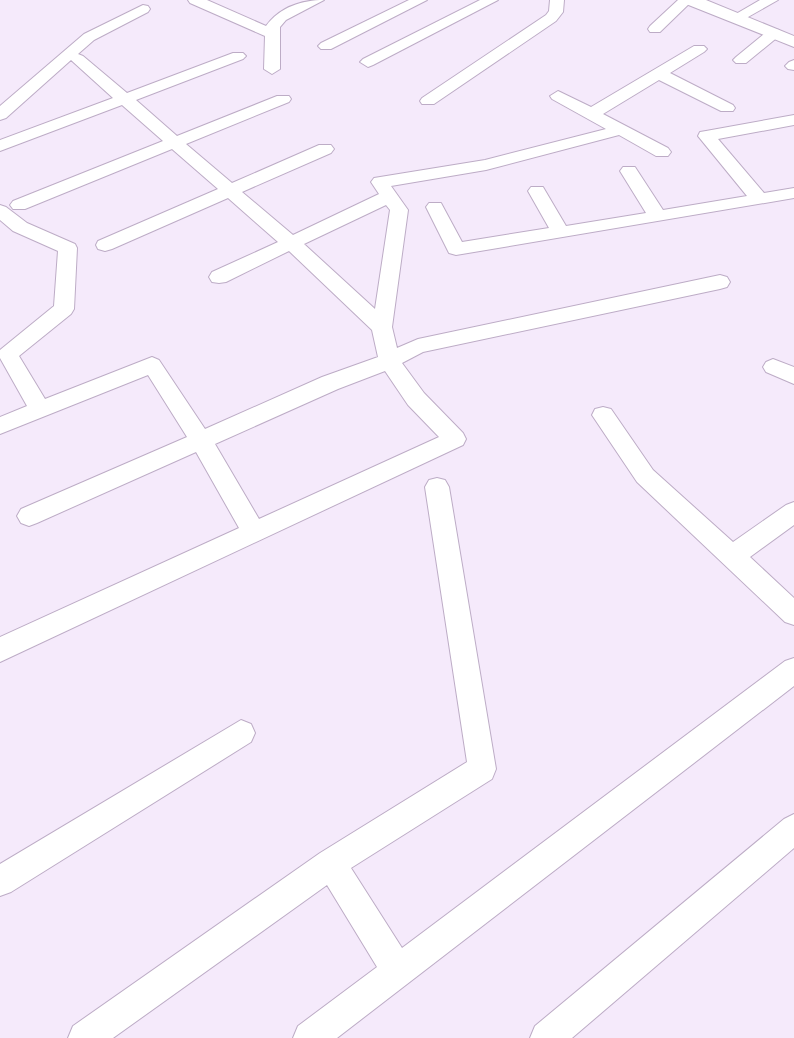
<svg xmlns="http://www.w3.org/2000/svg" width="794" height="1038" font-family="'DejaVu Sans',sans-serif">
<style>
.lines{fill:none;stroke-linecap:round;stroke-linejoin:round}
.minor-casing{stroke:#bdacc6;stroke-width:2}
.tertiary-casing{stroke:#bdacc6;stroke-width:2}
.minor{fill:#fff;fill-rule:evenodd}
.tertiary{fill:#fff;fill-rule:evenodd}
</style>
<rect width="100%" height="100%" fill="#f5eafb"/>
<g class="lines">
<defs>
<path id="minor" d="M188,0H207L266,26C280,7 302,0 324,0L286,20L280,27V69L272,74L264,69L265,36L190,3Z
M409,0H427L331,49H321L318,46L321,43Z
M480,0H498L373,65L368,67L360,62L363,59Z
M550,0H564L563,12L556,21L434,104H422L420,101L422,98L546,15L549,11Z
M678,0H693L660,32H650L648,29L650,26Z
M760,0H778L741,21H731L729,18Z
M143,5L148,6L150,9L148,12L94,40L78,54L83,56L127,93L233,53H243L246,56L243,59L136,100L177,136L277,96H289L291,99L289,102L186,144L232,183L319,145H331L334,149L331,153L242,192L293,235L379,194L371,182L374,178L485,160L606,129L552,99L550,96L558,91L591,107L694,46H704L707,49L704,52L670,73L733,105L735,108L733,111H721L659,80L603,114L668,148L671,152L668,156H656L619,135L486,170L391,186L408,210L392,327L397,348L418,339L720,275L727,277L730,282L727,287L720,289L423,352L402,363L424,393L463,433L466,439L463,445L0,662V637L239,528L196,452L37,523L29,526L21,523L17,516L21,509L187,437L148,375L0,434V417L27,406L0,358V350L54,306L58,251L13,231L0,220V205L6,207L27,223L75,244L77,248L74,309L71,314L19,356L45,399L152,357L159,360L205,429L322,377L378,357L372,330L289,251L226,282L219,283L212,282L209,277L212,272L278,242L228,198L112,249L105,251L98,249L96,245L98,241L218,189L172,149L25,209H13L10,205L13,201L163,141L122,105L0,151V140L113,98L71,60L6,118L0,120V106L84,34ZM386,205L390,210L375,309L304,244ZM385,371L408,405L439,437L259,519L215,444L338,389Z
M774,29L779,30L781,33L779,36L746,63H736L733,60L736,57L769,30Z
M794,60V70L788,69L785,66L789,62Z
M794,115V125L718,139L764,193L794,188V198L456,255L449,253L426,207L429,203H441L462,242L549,228L528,191L531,187H543L566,226L646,213L620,171L623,167H635L663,210L747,196L698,136L700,132L706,131Z
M773,359L794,367V384L766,372L763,367L766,362Z
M603,407L611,409L653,470L733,542L786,505L794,502V525L750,557L794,598V625L785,622L637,482L592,415L595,409Z
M437,478L445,480L449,487L496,769L492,779L351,868L402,948L785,661L794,658V686L337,1038H293L298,1026L377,967L327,885L113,1038H68L73,1026L320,853L467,762L425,487L429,480Z
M241,720L251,724L255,733L251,742L11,892L0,896V864Z
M794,814V848L572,1038H530L535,1026L784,819Z"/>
<path id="tertiary" d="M684,0H706L794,36V47L686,4Z"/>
</defs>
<!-- minor casing -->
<use href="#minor" class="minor-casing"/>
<!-- tertiary casing -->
<use href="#tertiary" class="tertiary-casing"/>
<!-- minor -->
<use href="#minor" class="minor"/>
<!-- tertiary -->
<use href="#tertiary" class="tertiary"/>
</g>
</svg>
